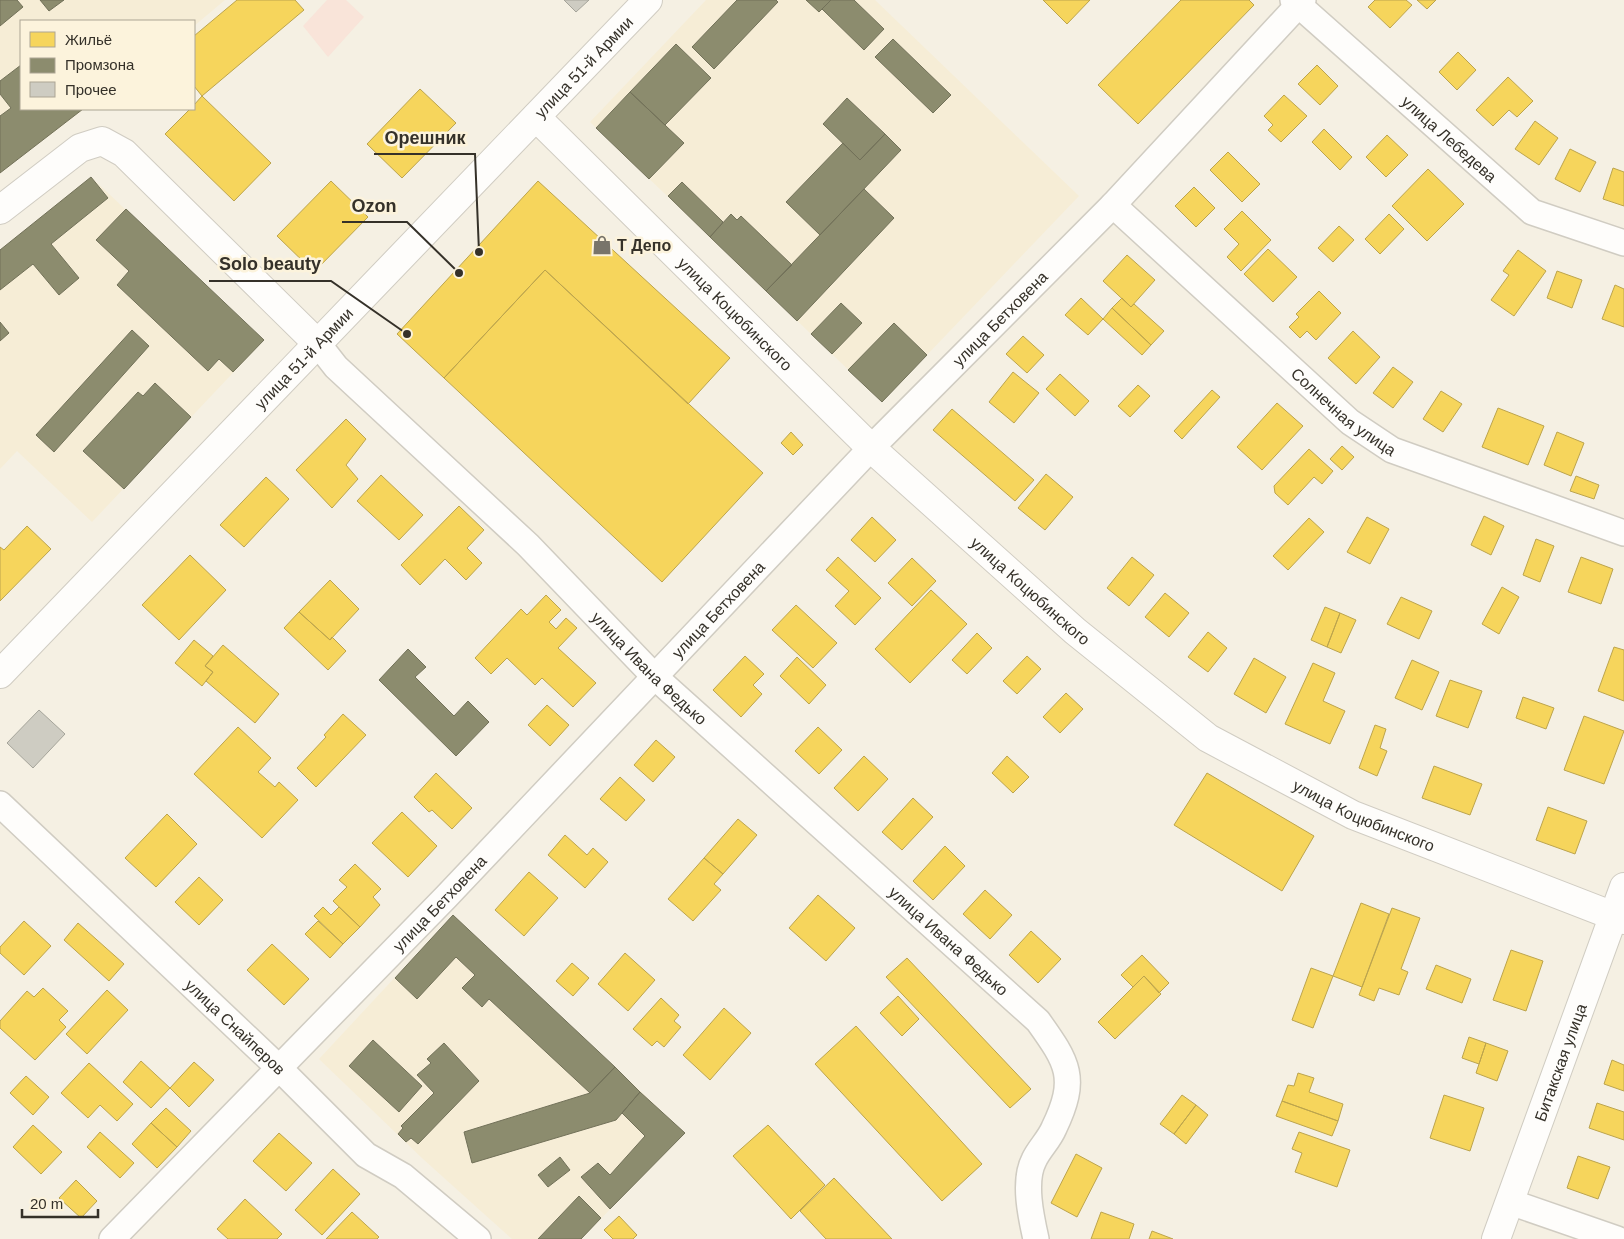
<svg xmlns="http://www.w3.org/2000/svg" width="1624" height="1239" font-family="Helvetica,sans-serif">
<style>
.built{fill:#f6edd6}
.green{fill:#f9e4d9}
.homes{fill:#f6d55c;stroke:#bca44d}
.industry{fill:#8c8c6e;stroke:#727159}
.building{fill:#ceccc2;stroke:#a5a49a}
.lines{fill:none;stroke-linecap:round;stroke-linejoin:round}
.minor-casing{stroke:#d0ccc2;stroke-width:28}
.tertiary-casing{stroke:#d0ccc2;stroke-width:30}
.secondary-casing{stroke:#d0ccc2;stroke-width:30}
.minor{stroke:#fefdfb;stroke-width:25}
.tertiary{stroke:#fefdfb;stroke-width:28}
.secondary{stroke:#fefdfb;stroke-width:28}
.labels{text-anchor:middle;dominant-baseline:central;stroke-width:5;stroke-linejoin:round;paint-order:stroke}
.street-label{font-size:16px;fill:#353129;stroke:#fcf3dc}
.poi-label{font-size:16px;font-weight:bold;fill:#353129;stroke:#fcf3dc;text-anchor:start}
.leader{fill:none;stroke:#353129;stroke-width:2}
.callout-dot{fill:#353129;stroke:#fcf3dc;stroke-width:2}
.callout-label{font-size:18px;text-anchor:middle;font-weight:bold;fill:#353129;stroke:#fcf3dc;stroke-width:5;stroke-linejoin:round;paint-order:stroke}
</style>
<rect width="100%" height="100%" fill="#f5f0e3"/>
<!-- built -->
<path class="built" d="M0,0H225L194,26V21H21V109H84L0,173Z
M706,0H875L1079,196L882,402L590,122Z
M91,177L264,340L92,522L17,451L0,469V250Z
M453,915L685,1133L581,1239H512L423,1159L319,1059Z"/>
<!-- green -->
<path class="green" d="M327,0H346L364,17L328,57L303,26Z"/>
<!-- homes -->
<path class="homes" d="M237,0H295L304,10L202,96L194,86V36Z
M1043,0H1090L1067,24Z
M1181,0H1249L1254,5L1138,124L1098,85Z
M1375,0H1406L1412,5L1390,28L1368,7Z
M1417,0H1436L1427,9Z
M1458,52L1476,70L1457,90L1439,72Z
M1317,65L1338,86L1320,105L1298,84Z
M1508,77L1533,101L1517,117L1509,110L1493,126L1476,110Z
M420,89L456,123L402,178L367,144Z
M1284,95L1307,116L1281,142L1268,130L1273,125L1264,116Z
M202,96L271,163L234,201L165,134L190,109H194V105Z
M1535,121L1558,138L1539,165L1515,149Z
M1324,129L1352,157L1340,170L1312,142Z
M1387,135L1408,155L1386,177L1366,157Z
M1570,149L1596,162L1580,192L1555,179Z
M1228,152L1260,184L1242,202L1210,170Z
M1613,168L1624,172V206L1603,199Z
M1428,169L1464,204L1427,241L1392,206Z
M331,181L368,217L314,272L277,236Z
M538,181L730,358L688,404L545,270L444,378L397,334Z
M1194,187L1215,208L1196,227L1175,206Z
M1242,211L1271,240L1241,271L1227,257L1239,244L1224,229Z
M1389,214L1404,229L1380,254L1365,239Z
M1339,226L1354,240L1333,262L1318,248Z
M1268,249L1297,277L1273,302L1244,274Z
M1518,250L1546,271L1514,316L1491,300L1509,275L1503,271Z
M1127,255L1155,280L1131,307L1103,281Z
M545,270L763,473L662,582L444,378Z
M1557,271L1582,280L1572,308L1547,298Z
M1615,285L1624,289V327L1602,319Z
M1319,291L1341,313L1316,340L1307,331L1300,338L1289,327L1299,317L1296,314Z
M1081,298L1103,319L1088,335L1065,315Z
M1122,298L1131,307L1134,304L1164,331L1151,345L1112,308Z
M1112,308L1151,345L1142,355L1103,319Z
M1353,331L1380,357L1356,384L1328,358Z
M1023,336L1044,355L1027,373L1006,354Z
M1393,367L1413,382L1393,408L1373,393Z
M1013,372L1039,393L1014,423L989,402Z
M1060,374L1089,401L1075,416L1046,389Z
M1138,385L1150,396L1130,417L1118,406Z
M1212,390L1220,397L1182,439L1174,431Z
M1441,391L1462,404L1443,432L1423,419Z
M1277,403L1303,426L1262,470L1237,447Z
M1498,408L1544,426L1528,465L1482,447Z
M952,409L1034,480L1015,501L933,430Z
M346,419L366,439L346,465L358,479L332,508L296,470Z
M791,432L803,445L793,455L781,443Z
M1557,432L1584,443L1571,476L1544,465Z
M1342,446L1354,457L1342,470L1330,459Z
M1309,449L1333,471L1322,484L1314,477L1288,505L1275,493L1274,486Z
M1046,474L1073,497L1045,530L1018,508Z
M381,475L423,515L399,540L357,501Z
M1576,476L1599,485L1594,499L1570,491Z
M266,477L289,499L244,547L220,525Z
M459,506L484,530L467,548L482,563L466,580L445,559L420,585L401,565Z
M1484,516L1504,526L1491,555L1471,545Z
M872,517L896,540L875,562L851,540Z
M1367,517L1389,529L1370,564L1347,552Z
M1309,518L1324,532L1288,570L1273,556Z
M27,526L51,549L0,601V547L4,550Z
M1536,539L1554,546L1540,582L1523,575Z
M190,555L226,590L179,640L142,605Z
M838,557L881,598L855,625L835,606L849,591L826,570Z
M1132,557L1154,575L1129,606L1107,588Z
M1581,557L1613,569L1601,604L1568,592Z
M912,558L936,581L912,606L888,583Z
M330,580L359,609L330,640L299,612Z
M1502,587L1519,597L1499,634L1482,624Z
M931,590L967,624L910,683L875,649Z
M1165,593L1189,613L1169,637L1145,617Z
M546,595L561,610L549,622L556,629L566,618L577,628L558,648L596,683L573,707L542,678L535,685L507,658L491,674L475,658L521,609L527,615Z
M1401,597L1432,611L1419,639L1387,624Z
M796,605L837,643L813,668L772,630Z
M1325,607L1340,613L1327,647L1311,640Z
M299,612L330,640L332,637L346,651L328,670L284,628Z
M1340,613L1356,620L1341,653L1327,647Z
M1208,632L1227,648L1208,672L1188,657Z
M977,633L992,648L967,674L952,660Z
M194,640L213,656L205,666L213,672L202,686L175,663Z
M223,645L279,694L255,723L206,681L213,672L205,666Z
M1614,647L1624,650V701L1598,691Z
M745,656L764,674L753,685L762,694L741,717L713,690Z
M1027,656L1041,669L1017,694L1003,681Z
M797,657L826,685L809,704L780,676Z
M1254,658L1286,677L1266,713L1234,694Z
M1412,660L1439,672L1422,710L1395,698Z
M1313,663L1335,673L1323,701L1345,711L1330,744L1285,724Z
M1450,680L1482,691L1468,728L1436,716Z
M1066,693L1083,709L1060,733L1043,717Z
M1523,697L1554,708L1546,729L1516,718Z
M547,705L569,725L550,746L528,725Z
M343,714L366,735L316,787L297,768L326,737L324,735Z
M1584,716L1624,731L1604,784L1564,770Z
M1375,725L1386,729L1380,748L1387,751L1377,776L1359,768Z
M238,727L271,758L258,772L275,787L279,782L298,800L262,838L194,774Z
M818,727L842,750L819,774L795,751Z
M656,740L675,757L653,782L634,765Z
M864,756L888,779L858,811L834,788Z
M1007,756L1029,777L1013,793L992,773Z
M1434,766L1482,784L1470,815L1422,798Z
M436,773L472,808L452,829L432,810L429,812L414,797Z
M1207,773L1314,836L1282,891L1174,825Z
M620,777L645,800L626,821L600,799Z
M913,798L933,817L902,850L882,832Z
M1548,807L1587,821L1575,854L1536,840Z
M402,812L437,846L408,877L372,843Z
M167,814L197,844L156,887L125,858Z
M738,819L757,835L723,874L704,858Z
M565,835L587,855L593,848L608,862L585,888L548,855Z
M945,846L965,866L933,900L913,881Z
M704,858L723,874L714,884L721,890L693,921L668,899Z
M355,864L381,889L373,897L380,905L360,927L333,901L347,887L339,880Z
M529,872L558,898L524,936L495,910Z
M199,877L223,900L199,925L175,902Z
M985,890L1012,915L990,939L963,914Z
M818,895L855,928L826,961L789,928Z
M1361,903L1389,914L1362,987L1333,976Z
M323,907L331,915L339,907L360,927L343,944L314,916Z
M1392,908L1420,918L1401,969L1408,972L1399,995L1379,988L1374,1001L1359,995Z
M24,921L51,946L24,975L0,953V947Z
M318,921L343,944L330,958L305,934Z
M78,923L124,964L109,981L64,940Z
M1031,931L1061,959L1038,983L1009,955Z
M272,944L309,979L284,1005L247,970Z
M1511,950L1543,961L1526,1011L1493,1000Z
M625,953L655,980L628,1011L598,984Z
M1142,955L1169,983L1159,993L1144,976L1133,987L1121,975Z
M907,958L1031,1089L1010,1108L886,977Z
M572,963L589,978L573,996L556,981Z
M1436,965L1471,979L1462,1003L1426,989Z
M1311,968L1333,976L1313,1028L1292,1020Z
M1144,976L1161,994L1115,1039L1098,1022Z
M43,988L68,1011L59,1020L66,1027L35,1060L0,1028V1021L27,991L34,997Z
M107,990L128,1010L87,1054L66,1034Z
M898,996L919,1019L902,1036L880,1013Z
M661,998L679,1015L674,1021L681,1027L664,1047L657,1041L652,1046L633,1029Z
M724,1008L751,1033L710,1080L683,1055Z
M856,1026L982,1164L942,1201L815,1064Z
M1469,1037L1486,1043L1479,1064L1462,1058Z
M1486,1043L1508,1051L1497,1081L1476,1073Z
M1612,1060L1624,1065V1091L1604,1084Z
M141,1061L170,1088L151,1108L123,1082Z
M194,1062L214,1080L189,1107L170,1088Z
M89,1063L133,1104L117,1121L100,1105L88,1118L61,1093Z
M1298,1073L1314,1078L1309,1092L1343,1104L1338,1121L1282,1101L1288,1085L1294,1086Z
M26,1076L49,1097L33,1115L10,1093Z
M1182,1095L1196,1105L1174,1134L1160,1124Z
M1444,1095L1484,1108L1470,1151L1430,1138Z
M1282,1101L1338,1121L1332,1136L1276,1116Z
M1597,1103L1624,1112V1140L1589,1128Z
M1196,1105L1208,1115L1186,1144L1174,1134Z
M166,1108L191,1131L177,1147L151,1123Z
M151,1123L177,1147L157,1168L132,1144Z
M33,1125L62,1152L41,1174L13,1147Z
M768,1125L825,1185L791,1219L733,1156Z
M100,1132L134,1163L120,1178L87,1147Z
M1299,1132L1350,1150L1337,1187L1295,1172L1302,1153L1292,1149Z
M279,1133L312,1163L286,1191L253,1161Z
M1076,1154L1102,1168L1077,1217L1051,1203Z
M1578,1156L1610,1167L1598,1199L1567,1188Z
M333,1169L360,1194L322,1235L295,1210Z
M834,1178L892,1239H826L800,1211Z
M76,1180L97,1201L81,1218L59,1198Z
M245,1199L282,1234L277,1239H228L217,1229Z
M352,1212L379,1237L377,1239H326Z
M1101,1212L1134,1224L1129,1239H1091Z
M619,1216L637,1235L633,1239H613L604,1230Z
M1152,1231L1173,1239H1149Z"/>
<!-- industry -->
<path class="industry" d="M0,0H17L23,7L0,26Z
M40,0H64L49,11Z
M737,0H776L778,2L714,69L692,47Z
M806,0H831L819,12Z
M831,0H854L884,29L864,50L822,9Z
M893,39L951,95L933,113L875,57Z
M676,44L711,78L665,125L630,92Z
M21,65V109H83L0,173V116L11,108L0,94V81Z
M630,92L684,143L649,179L596,128Z
M847,98L885,134L860,160L823,124Z
M885,134L901,150L820,235L786,202L843,143L860,160Z
M91,177L108,198L51,244L79,278L59,295L33,264L0,290V250Z
M682,182L723,222L710,237L668,196Z
M864,189L894,218L797,321L766,291Z
M126,209L264,340L233,372L219,359L208,371L117,285L129,271L96,240Z
M731,214L737,220L741,216L792,265L766,291L710,237Z
M841,303L862,323L832,354L811,334Z
M0,322L9,333L0,341Z
M894,323L927,355L882,402L848,370Z
M132,330L149,346L54,452L36,435Z
M155,383L191,417L124,489L83,451L138,392L143,396Z
M408,649L426,667L415,677L454,716L468,701L489,722L456,756L379,680Z
M453,915L615,1067L590,1093L489,999L482,1007L462,988L475,975L456,957L417,999L395,978Z
M373,1040L422,1086L399,1112L349,1066Z
M444,1043L479,1081L418,1144L411,1138L406,1142L398,1134L403,1128L401,1126L434,1093L417,1075L431,1063L427,1059Z
M615,1067L640,1092L616,1120L472,1163L464,1132L590,1093Z
M640,1092L685,1133L610,1209L581,1177L598,1163L610,1175L645,1136L622,1113Z
M560,1157L570,1170L548,1187L538,1175Z
M579,1196L601,1218L581,1239H538Z"/>
<!-- building -->
<path class="building" d="M564,0H589L576,12Z
M39,710L65,734L33,768L7,743Z"/>
<g class="lines">
<defs>
<g id="minor">
<path id="s1" d="M1293,0L1532,212L1624,243"/>
<path id="s2" d="M1113,205L1350,422L1392,450L1624,533"/>
<path id="s3" d="M318,344L336,367L528,545L655,677L1038,1021C1068,1063 1078,1078 1054,1128C1049,1140 1039,1149 1034,1160C1023,1181 1031,1217 1036,1239"/>
<path id="s4" d="M0,804L278,1067L366,1155L403,1176L478,1239"/>
<path d="M1510,1202L1617,1239"/>
<path id="s5" d="M112,1239L446,897L871,448L1113,205L1303,0"/>
</g>
<g id="tertiary">
<path d="M0,210L80,148L102,141L124,153L318,344"/>
<path id="s6" d="M1496,1239L1624,887"/>
</g>
<g id="secondary">
<path id="s7" d="M536,117L871,448L1075,631L1208,738L1353,815L1624,920"/>
<path id="s8" d="M0,674L648,0"/>
</g>
</defs>
<!-- minor casing -->
<use href="#minor" class="minor-casing"/>
<!-- tertiary casing -->
<use href="#tertiary" class="tertiary-casing"/>
<!-- secondary casing -->
<use href="#secondary" class="secondary-casing"/>
<!-- minor -->
<use href="#minor" class="minor"/>
<!-- tertiary -->
<use href="#tertiary" class="tertiary"/>
<!-- secondary -->
<use href="#secondary" class="secondary"/>
</g>
<!-- icons -->
<defs>
<symbol id="shop-bare" viewBox="-9 -9 18 18"><path d="M-5-2.5h2.3a2.7 3.5 0 0 1 5.4 0H5L5.5 6h-11ZM-1.5-2.5h3a1.5 2.3 0 0 0-3 0Z" fill="#78746a" stroke="#fcf3dc" stroke-width="2.5" paint-order="stroke"/></symbol>
</defs>
<g fill-rule="evenodd">
<use href="#shop-bare" x="588" y="231" width="28" height="28"/>
</g>
<g class="labels">
<!-- street labels -->
<g class="street-label">
<text stroke="none"><textPath href="#s8" startOffset="842">улица 51-й Армии</textPath></text>
<text stroke="none"><textPath href="#s1" startOffset="209">улица Лебедева</textPath></text>
<text stroke="none"><textPath href="#s7" startOffset="280">улица Коцюбинского</textPath></text>
<text stroke="none"><textPath href="#s5" startOffset="1279">улица Бетховена</textPath></text>
<text stroke="none"><textPath href="#s8" startOffset="438">улица 51-й Армии</textPath></text>
<text stroke="none"><textPath href="#s2" startOffset="310">Солнечная улица</textPath></text>
<text stroke="none"><textPath href="#s7" startOffset="685">улица Коцюбинского</textPath></text>
<text stroke="none"><textPath href="#s5" startOffset="874">улица Бетховена</textPath></text>
<text stroke="none"><textPath href="#s3" startOffset="464">улица Ивана Федько</textPath></text>
<text stroke="none"><textPath href="#s7" startOffset="1090">улица Коцюбинского</textPath></text>
<text stroke="none"><textPath href="#s5" startOffset="469">улица Бетховена</textPath></text>
<text stroke="none"><textPath href="#s3" startOffset="869">улица Ивана Федько</textPath></text>
<text stroke="none"><textPath href="#s4" startOffset="324">улица Снайперов</textPath></text>
<text stroke="none"><textPath href="#s6" startOffset="188">Битакская улица</textPath></text>
</g>
<!-- poi labels -->
<g class="poi-label">
<text x="617" y="245">Т Депо</text>
</g>
</g>
<!-- callouts -->
<path class="leader" d="M479 252L475 154H374M459 273L407 222H342M407 334L331 281H209"/>
<g class="callout-dot">
<circle cx="479" cy="252" r="5"/>
<circle cx="459" cy="273" r="5"/>
<circle cx="407" cy="334" r="5"/>
</g>
<g class="callout-label">
<text x="425" y="144">Орешник</text>
<text x="374" y="212">Ozon</text>
<text x="270" y="270">Solo beauty</text>
</g>
<!-- legend -->
<rect x="20" y="20" width="175" height="90" fill="#fcf3dc" stroke="#aca594"/>
<rect x="30" y="32" width="25" height="15" fill="#f6d55c" stroke="#aca594"/>
<text x="65" y="45" font-size="15" fill="#353129">Жильё</text>
<rect x="30" y="58" width="25" height="15" fill="#8c8c6e" stroke="#aca594"/>
<text x="65" y="70" font-size="15" fill="#353129">Промзона</text>
<rect x="30" y="82" width="25" height="15" fill="#ceccc2" stroke="#aca594"/>
<text x="65" y="95" font-size="15" fill="#353129">Прочее</text>
<!-- scale -->
<path d="M22 1209v8h76v-8" fill="none" stroke="#353129" stroke-width="2.5"/>
<text x="30" y="1209" font-size="15" fill="#353129" stroke="#fcf3dc" stroke-width="4" paint-order="stroke">20 m</text>
</svg>
